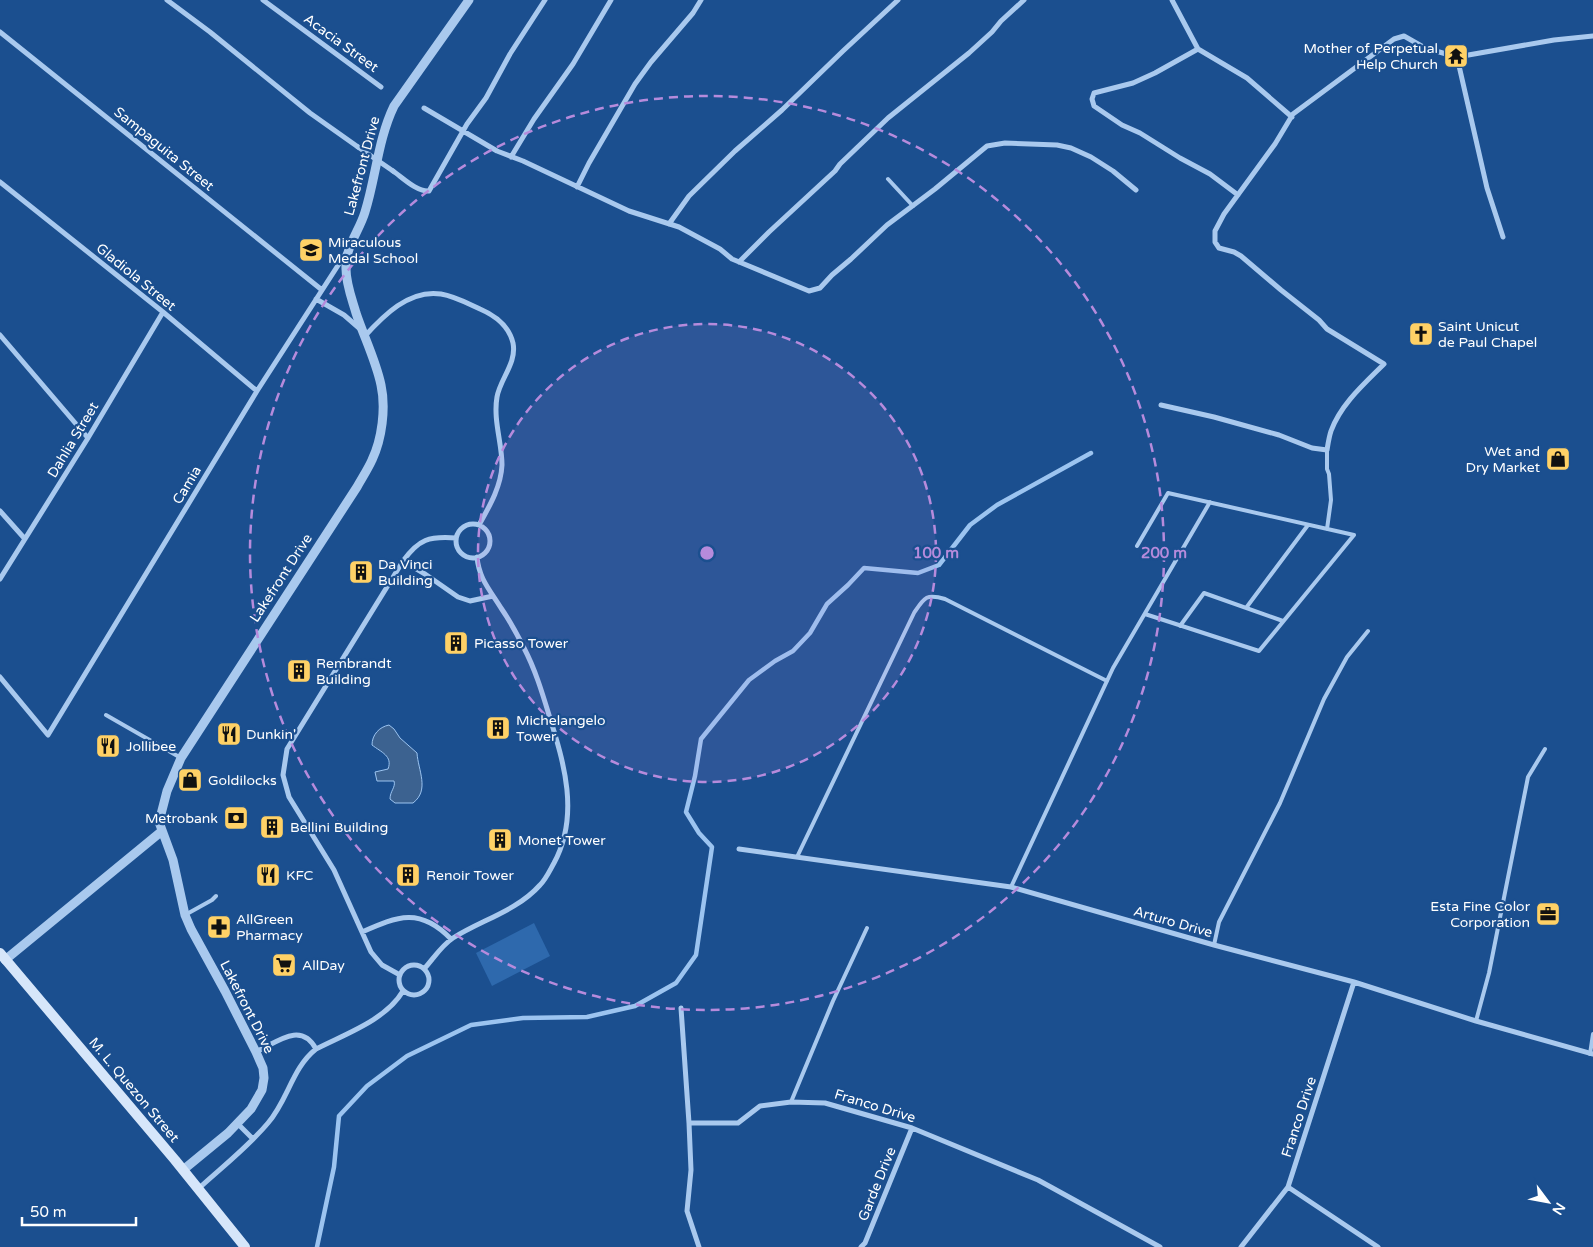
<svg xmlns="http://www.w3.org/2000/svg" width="1593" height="1247" font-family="'Varela Round',sans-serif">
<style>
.green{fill:#2e69ad}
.water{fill:#3c6290;stroke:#9cc4f0}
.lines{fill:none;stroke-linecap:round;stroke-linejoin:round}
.stream{stroke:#9cc4f0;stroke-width:4.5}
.service{stroke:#a9c9ee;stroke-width:4}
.minor{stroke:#a9c9ee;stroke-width:5}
.tertiary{stroke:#a9c9ee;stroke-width:9}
.secondary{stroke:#d6e6fa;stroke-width:10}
.minor-bridge{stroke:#a9c9ee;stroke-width:5}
.ring{fill:none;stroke:#b68bdc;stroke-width:2.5;stroke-dasharray:9 6}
.labels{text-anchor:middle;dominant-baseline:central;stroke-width:4.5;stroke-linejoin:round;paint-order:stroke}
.street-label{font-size:14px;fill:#fff;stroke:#1b4f8f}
.poi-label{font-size:14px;fill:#fff;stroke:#1b4f8f;text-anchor:start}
.centre{fill:#b68bdc;stroke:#1b4f8f;stroke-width:2.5}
.ring-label{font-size:15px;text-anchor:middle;font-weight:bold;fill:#b68bdc;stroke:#1b4f8f;stroke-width:4.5;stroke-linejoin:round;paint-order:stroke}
</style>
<rect width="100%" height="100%" fill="#1b4f8f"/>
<!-- green -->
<path class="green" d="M534,923L550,956L492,986L476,953Z"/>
<!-- water -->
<path class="water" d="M389,725L394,729L400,738L417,753C418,770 430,790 413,803H395L390,799C390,791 396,787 394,781H377L375,772L388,769C393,756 381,752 372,745C372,735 379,727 389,725Z"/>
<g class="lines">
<!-- stream -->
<path class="stream" d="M317,1247L334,1167L339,1116L367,1086L407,1056L471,1025L523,1018L587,1017L635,1006L676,983L696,955L712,847L699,833L686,812L695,776L701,739L749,680L775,661L793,651L810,633L827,604L848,585L864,568L918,573L939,565L970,525L997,505L1091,453"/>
<!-- service -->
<path class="service" d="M888,179L913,206
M1327,529L1331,500L1329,474L1327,469V450
M1137,546L1168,493L1354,535L1259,651L1145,614
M1246,608L1308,525
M1180,626L1204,593L1283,621
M106,715L181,758
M797,857L914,613C924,598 926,593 945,599L1107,681
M1011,887L1113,668L1210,502
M185,915L212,900L216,896
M1214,945L1219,922L1280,803L1324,699L1347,657L1368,631
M1476,1021L1489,973L1528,777L1545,749
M1590,1054L1593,1034
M791,1102L833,1001L867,928"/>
<!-- minor -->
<path class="minor" d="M167,0L210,32L310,113L358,147
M263,0L381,87
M1172,0L1198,49
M0,32L322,290
M1457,57L1487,188L1503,237
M424,108L497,151L523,161L629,211L679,227L720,249L732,259L809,291L820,288L832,275L851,259L887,225L935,189L987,146L1005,143L1057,145L1071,148L1091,157L1113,171L1136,190
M511,157L534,119L573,64L611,0
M393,171C403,178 417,192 429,191L467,124L486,98L510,54L545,0
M0,182L163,312L257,391
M577,187L589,163L635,84L651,62L693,13L701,0
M1238,195L1210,174L1180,158L1140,133L1122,125L1094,106L1092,99L1094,93L1133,83L1155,73L1198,49L1247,78L1292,117
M669,224L689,196L735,151L782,110L843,51L898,0
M739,262L769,232L835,171L840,164L888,118L969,53L992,32L1001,21L1024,0
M316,299L344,315L359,328
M0,335L88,438
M364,337C383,316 409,289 441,294C454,296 467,303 480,309C494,315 509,326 513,343C517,363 500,379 497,397C493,420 502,443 502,465C501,487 489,507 479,525
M1161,405L1214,417L1279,435L1312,448L1327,450C1328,444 1329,437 1331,431C1341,404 1364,384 1384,364L1327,329L1319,320L1281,290L1241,256L1234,252L1219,248L1215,242V231L1224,214L1275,144L1293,114L1394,39L1404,36L1425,48L1457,57L1554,40L1593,36
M0,511L25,539
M456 541a17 17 0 1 1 34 0a17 17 0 1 1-34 0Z
M403,561L425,574L458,597L470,601L493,596
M0,579L88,438L163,312
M0,677L48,735L257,391L346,253
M739,849L1011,887L1214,945L1354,982L1476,1021L1593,1054
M362,932C398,916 420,907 451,939
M399 980a15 15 0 1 1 30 0a15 15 0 1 1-30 0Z
M424,969C433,959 442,945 453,938C481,920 517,911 540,885C546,879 550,870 554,863C580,815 564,763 549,715C542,692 535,669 524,648C517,634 510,621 501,608C490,590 479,579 477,557
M400,975L382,965L371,952L334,870L289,797L283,775L287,749L403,561C419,539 429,536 456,538
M681,1008L689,1123L691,1170L687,1211L699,1247
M256,1052C277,1042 301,1021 316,1049
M689,1123H738L760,1106L791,1102L825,1103L912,1128L1038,1180L1160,1247
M238,1124L253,1139
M1288,1187L1378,1247
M198,1189C222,1167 248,1147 268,1123C288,1100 292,1068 316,1049C345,1034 386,1020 403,991
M861,1247L865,1243L912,1128
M1241,1247L1288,1187L1354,982"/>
<!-- tertiary -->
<path class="tertiary" d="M5,960L162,831
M183,1170L228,1133L251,1109L262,1090L264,1078L263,1068L256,1052L225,991L191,929L185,915L173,860L159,822L167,791L181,758L357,487C362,478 368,469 372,460C382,439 386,408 381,385C376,361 364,337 356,313C352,299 346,284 346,269C345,247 359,232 365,212C376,177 378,139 394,106L469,0"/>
<!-- secondary -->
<path class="secondary" d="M0,953L175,1160L245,1247"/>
<!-- minor-bridge -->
<path class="minor-bridge" d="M358,147L393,171"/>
</g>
<!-- distance rings -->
<circle cx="707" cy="553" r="229" fill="#b68bdc" fill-opacity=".12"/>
<g class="ring">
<circle cx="707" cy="553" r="229"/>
<circle cx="707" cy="553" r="457"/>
</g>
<!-- icons -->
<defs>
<symbol id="temple-square" viewBox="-11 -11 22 22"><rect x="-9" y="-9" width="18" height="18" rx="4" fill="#ffd166" stroke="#1b4f8f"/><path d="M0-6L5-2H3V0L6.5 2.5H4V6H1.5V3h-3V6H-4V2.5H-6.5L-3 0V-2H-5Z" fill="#111"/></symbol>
<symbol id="school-square" viewBox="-11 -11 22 22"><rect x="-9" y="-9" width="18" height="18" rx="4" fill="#ffd166" stroke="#1b4f8f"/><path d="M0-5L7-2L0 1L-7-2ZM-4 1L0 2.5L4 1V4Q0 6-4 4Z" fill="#111"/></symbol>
<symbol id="church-square" viewBox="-11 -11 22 22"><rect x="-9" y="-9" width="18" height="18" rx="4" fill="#ffd166" stroke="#1b4f8f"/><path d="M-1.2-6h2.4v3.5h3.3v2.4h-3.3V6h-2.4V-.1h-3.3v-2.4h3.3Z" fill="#111"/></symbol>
<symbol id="shop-square" viewBox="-11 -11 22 22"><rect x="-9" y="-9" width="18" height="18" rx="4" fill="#ffd166" stroke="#1b4f8f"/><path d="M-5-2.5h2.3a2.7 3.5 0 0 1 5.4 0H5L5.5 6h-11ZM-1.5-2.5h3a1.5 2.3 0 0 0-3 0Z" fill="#111"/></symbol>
<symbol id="building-square" viewBox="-11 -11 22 22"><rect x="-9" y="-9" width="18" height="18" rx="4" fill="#ffd166" stroke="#1b4f8f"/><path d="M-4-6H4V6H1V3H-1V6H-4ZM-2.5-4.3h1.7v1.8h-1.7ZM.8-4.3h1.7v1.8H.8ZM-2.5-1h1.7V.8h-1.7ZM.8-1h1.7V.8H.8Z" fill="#111"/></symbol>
<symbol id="restaurant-square" viewBox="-11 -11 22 22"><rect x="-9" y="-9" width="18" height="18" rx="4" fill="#ffd166" stroke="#1b4f8f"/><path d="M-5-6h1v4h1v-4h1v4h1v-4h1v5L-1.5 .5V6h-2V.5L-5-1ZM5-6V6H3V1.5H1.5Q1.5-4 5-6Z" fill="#111"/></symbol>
<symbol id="bank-square" viewBox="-11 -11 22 22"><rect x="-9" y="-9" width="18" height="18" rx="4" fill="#ffd166" stroke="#1b4f8f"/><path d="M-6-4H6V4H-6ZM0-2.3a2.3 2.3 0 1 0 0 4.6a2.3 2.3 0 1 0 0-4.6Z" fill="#111"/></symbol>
<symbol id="office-square" viewBox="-11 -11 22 22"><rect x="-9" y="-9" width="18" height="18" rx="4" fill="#ffd166" stroke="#1b4f8f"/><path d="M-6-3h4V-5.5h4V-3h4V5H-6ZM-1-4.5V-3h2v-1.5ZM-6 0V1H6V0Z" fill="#111"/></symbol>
<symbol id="pharmacy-square" viewBox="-11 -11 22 22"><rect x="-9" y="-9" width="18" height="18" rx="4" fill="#ffd166" stroke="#1b4f8f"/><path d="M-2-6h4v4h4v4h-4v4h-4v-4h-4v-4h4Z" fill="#111"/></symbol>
<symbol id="supermarket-square" viewBox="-11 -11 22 22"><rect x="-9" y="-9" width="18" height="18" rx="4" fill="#ffd166" stroke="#1b4f8f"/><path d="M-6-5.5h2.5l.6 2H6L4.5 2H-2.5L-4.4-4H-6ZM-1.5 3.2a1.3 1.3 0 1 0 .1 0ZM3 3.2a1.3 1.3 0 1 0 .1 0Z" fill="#111"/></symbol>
</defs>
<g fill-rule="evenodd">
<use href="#temple-square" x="1442" y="42" width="28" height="28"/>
<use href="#school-square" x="297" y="236" width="28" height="28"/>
<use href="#church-square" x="1407" y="320" width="28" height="28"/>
<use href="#shop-square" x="1544" y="445" width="28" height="28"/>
<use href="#building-square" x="347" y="558" width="28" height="28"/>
<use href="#building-square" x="442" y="629" width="28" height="28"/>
<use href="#building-square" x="285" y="657" width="28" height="28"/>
<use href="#building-square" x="484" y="714" width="28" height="28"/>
<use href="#restaurant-square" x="215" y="720" width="28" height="28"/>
<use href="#restaurant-square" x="94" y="732" width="28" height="28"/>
<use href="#shop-square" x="176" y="766" width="28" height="28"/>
<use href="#bank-square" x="222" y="804" width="28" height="28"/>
<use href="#building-square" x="258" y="813" width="28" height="28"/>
<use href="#building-square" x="486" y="826" width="28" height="28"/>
<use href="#restaurant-square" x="254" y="861" width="28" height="28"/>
<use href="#building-square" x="394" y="861" width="28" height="28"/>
<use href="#office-square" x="1534" y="900" width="28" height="28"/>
<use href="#pharmacy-square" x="205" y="913" width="28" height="28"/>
<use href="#supermarket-square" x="270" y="951" width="28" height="28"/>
</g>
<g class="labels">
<!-- street labels -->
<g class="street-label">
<text transform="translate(341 43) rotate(36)">Acacia Street</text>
<text transform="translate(164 149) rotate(39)">Sampaguita Street</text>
<text transform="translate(362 166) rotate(-75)">Lakefront Drive</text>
<text transform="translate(136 277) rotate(39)">Gladiola Street</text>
<text transform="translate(73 440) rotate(-59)">Dahlia Street</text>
<text transform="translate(187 485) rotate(-59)">Camia</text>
<text transform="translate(281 578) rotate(-57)">Lakefront Drive</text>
<text transform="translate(1173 922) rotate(16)">Arturo Drive</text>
<text transform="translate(247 1007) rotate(63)">Lakefront Drive</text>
<text transform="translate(134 1090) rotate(50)">M. L. Quezon Street</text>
<text transform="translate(875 1106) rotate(17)">Franco Drive</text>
<text transform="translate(1299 1117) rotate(-72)">Franco Drive</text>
<text transform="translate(877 1184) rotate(-68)">Garde Drive</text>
</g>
<!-- poi labels -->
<g class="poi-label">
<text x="1438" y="48" text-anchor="end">Mother of Perpetual<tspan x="1438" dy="16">Help Church</tspan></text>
<text x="328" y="242">Miraculous<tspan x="328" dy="16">Medal School</tspan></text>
<text x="1438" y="326">Saint Unicut<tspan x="1438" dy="16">de Paul Chapel</tspan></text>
<text x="1540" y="451" text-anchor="end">Wet and<tspan x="1540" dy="16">Dry Market</tspan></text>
<text x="378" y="564">Da Vinci<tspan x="378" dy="16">Building</tspan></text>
<text x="474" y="643">Picasso Tower</text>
<text x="316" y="663">Rembrandt<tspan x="316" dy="16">Building</tspan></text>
<text x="516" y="720">Michelangelo<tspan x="516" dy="16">Tower</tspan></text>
<text x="246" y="734">Dunkin'</text>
<text x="126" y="746">Jollibee</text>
<text x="208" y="780">Goldilocks</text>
<text x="218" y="818" text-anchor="end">Metrobank</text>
<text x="290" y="827">Bellini Building</text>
<text x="518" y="840">Monet Tower</text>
<text x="286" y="875">KFC</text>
<text x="426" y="875">Renoir Tower</text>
<text x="1530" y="906" text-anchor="end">Esta Fine Color<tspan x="1530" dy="16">Corporation</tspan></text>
<text x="236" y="919">AllGreen<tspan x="236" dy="16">Pharmacy</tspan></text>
<text x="302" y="965">AllDay</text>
</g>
</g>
<circle cx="707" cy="553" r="8" class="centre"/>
<g class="ring-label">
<text x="936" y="558">100 m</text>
<text x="1164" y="558">200 m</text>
</g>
<!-- north arrow -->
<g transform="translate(1548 1202) rotate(122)" stroke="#1b4f8f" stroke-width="4" paint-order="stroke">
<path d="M0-4L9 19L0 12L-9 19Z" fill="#ffffff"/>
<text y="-8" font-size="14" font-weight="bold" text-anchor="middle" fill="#ffffff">N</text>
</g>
<!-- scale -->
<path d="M22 1217v8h114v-8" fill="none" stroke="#ffffff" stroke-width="2.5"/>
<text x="30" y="1217" font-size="15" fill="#ffffff" stroke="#1b4f8f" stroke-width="4" paint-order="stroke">50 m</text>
</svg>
